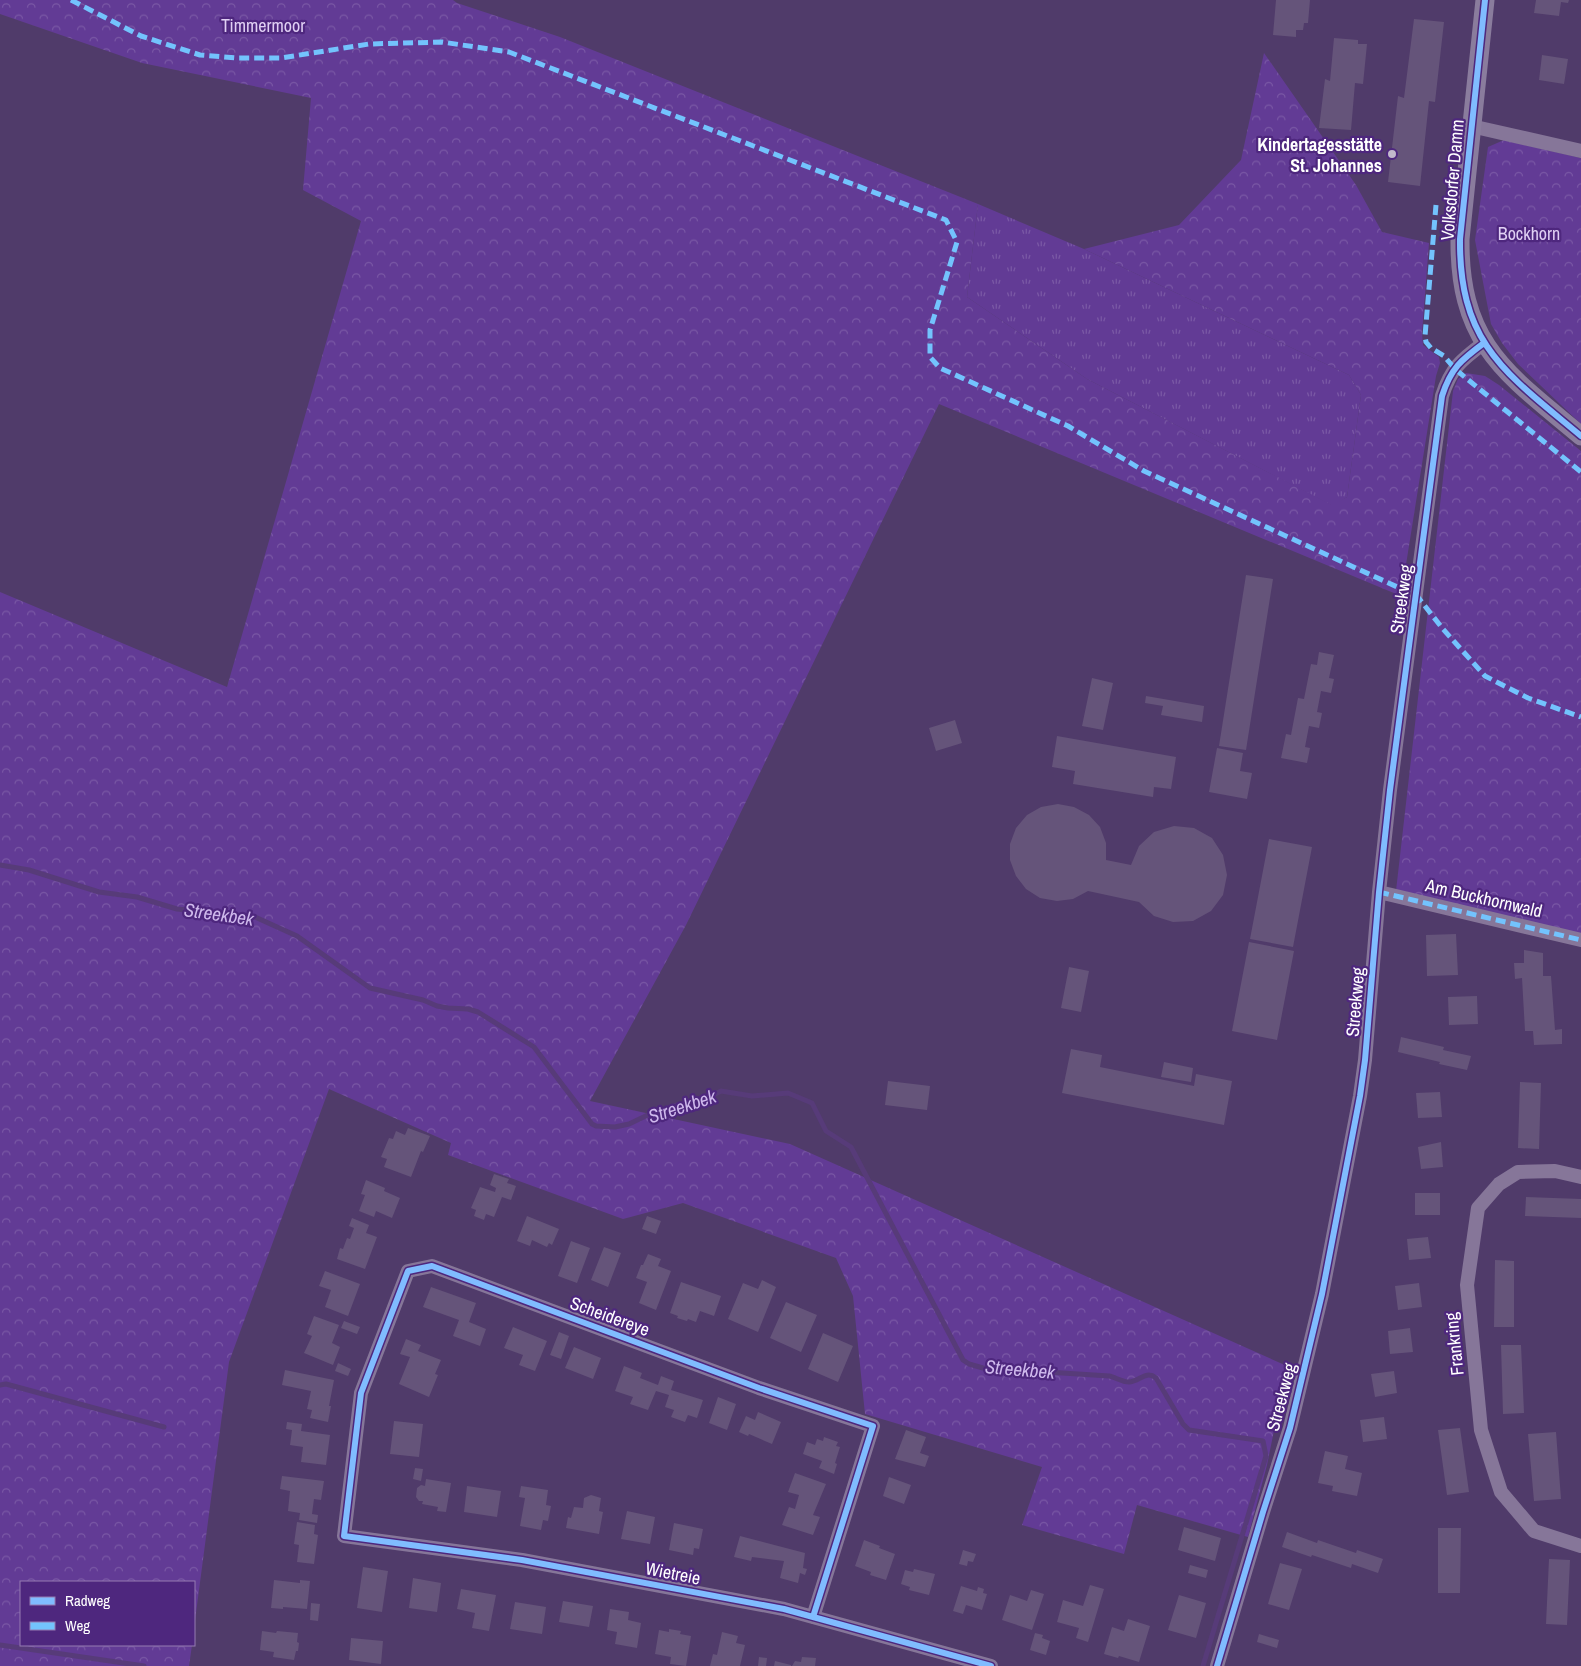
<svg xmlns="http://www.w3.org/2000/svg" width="1581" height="1666" font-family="'Archivo Narrow',sans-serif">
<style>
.grass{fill:url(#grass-tufts)}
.forest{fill:url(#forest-crowns)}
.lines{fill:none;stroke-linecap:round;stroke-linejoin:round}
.stream{stroke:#573b79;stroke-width:5}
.building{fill:#65547a}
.minor{stroke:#867699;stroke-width:14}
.secondary{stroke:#8a7c9d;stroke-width:19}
.quiet{stroke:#73c3fd;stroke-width:5;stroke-dasharray:10 5;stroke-linecap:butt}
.cycleway-casing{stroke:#4e277e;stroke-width:9}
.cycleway{stroke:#80bcff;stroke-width:6}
.poi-dot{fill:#c2bacb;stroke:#4e277e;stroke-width:2}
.labels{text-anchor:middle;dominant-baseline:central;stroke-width:4.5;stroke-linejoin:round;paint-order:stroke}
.park-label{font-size:18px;fill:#e0d0f4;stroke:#4e277e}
.poi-label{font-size:18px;font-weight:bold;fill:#fff;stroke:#4e277e;text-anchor:end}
.street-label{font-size:18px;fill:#fff;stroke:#4e277e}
.water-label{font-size:19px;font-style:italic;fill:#cfb9ed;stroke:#4e277e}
</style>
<defs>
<pattern id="grass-tufts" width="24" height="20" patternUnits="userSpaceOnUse" patternTransform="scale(1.25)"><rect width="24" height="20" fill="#623b95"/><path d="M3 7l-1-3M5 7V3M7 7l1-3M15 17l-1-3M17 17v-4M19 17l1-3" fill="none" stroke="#7a58a5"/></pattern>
<pattern id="forest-crowns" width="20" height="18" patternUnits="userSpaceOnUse" patternTransform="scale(1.25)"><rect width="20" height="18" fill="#623b95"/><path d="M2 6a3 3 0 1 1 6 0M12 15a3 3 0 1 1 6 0" fill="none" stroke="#7a58a5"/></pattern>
</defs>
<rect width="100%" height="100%" fill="#503b6a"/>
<!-- grass -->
<path class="grass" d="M978,204L1084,249L1349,375L1361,395L1347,497L1333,506L1087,379L967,297Z"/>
<!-- forest -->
<path class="forest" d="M0,0H453L457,3L560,37L978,204L967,297L1087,379L1332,505L1347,497L1361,395L1349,375L1084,249L1179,225L1241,160L1264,53L1356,185L1382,232L1429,243L1422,333L1423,345L1439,357L1440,363L1436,376L1401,596L939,404L686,925L590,1101L790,1144L1287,1366L1267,1465L1248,1537L1137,1505L1124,1554L1022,1525L1042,1467L865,1414L853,1296L836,1258L683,1203L623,1219L448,1155L451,1143L329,1089L229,1362L194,1628V1582H21V1645H192L189,1666H0V592L227,687L361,221L303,190L311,98L142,63L0,14Z
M1504,140L1581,158V424L1518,364L1502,343L1491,324L1475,240L1488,147Z
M1466,373L1485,376L1499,385L1581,451V934L1396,891L1453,391L1458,379Z"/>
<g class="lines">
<!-- stream -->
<path class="stream" d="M0,865L29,870L99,892L137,897L177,909L255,917L297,936L370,988L423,1000L437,1006L448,1008L468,1009L478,1012L534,1047L592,1124L596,1126L615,1127L629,1124L652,1113L676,1105L696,1104L721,1091L752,1096L788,1093L812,1103L826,1131L851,1147L963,1360L969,1364L983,1368L1109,1376C1115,1377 1122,1382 1129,1382C1140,1381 1146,1370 1156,1378L1183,1424L1189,1430L1263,1441L1266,1456L1203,1666
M0,1385L6,1384L164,1427
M0,1645L144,1666"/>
</g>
<!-- building -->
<path class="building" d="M1276,0H1310L1308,23H1304L1303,30H1296V37L1273,35Z
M1536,0H1569L1568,3L1561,2L1559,16L1534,13Z
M1414,19L1444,22L1435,102L1429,101L1420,186L1388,182L1398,96L1404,98Z
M1334,38L1358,40V44H1367L1363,84L1355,83L1351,130L1319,128L1325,79L1330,81Z
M1542,55L1568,59L1564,84L1539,80Z
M1246,575L1273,579L1246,750L1219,746Z
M1319,652L1334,655L1329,678L1334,679L1331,693L1321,691L1317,712L1322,713L1319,728L1309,726L1305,747L1310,748L1307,763L1281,758L1286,734L1291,735L1298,698L1304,699L1311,664L1317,665Z
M1092,678L1113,683L1103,730L1082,726Z
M1146,696L1204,706L1202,722L1161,715L1163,706L1145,703Z
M955,720L962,743L936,751L929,728Z
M1057,736L1176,757L1171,789L1154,787L1153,797L1073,784L1075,771L1052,767Z
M1217,748L1243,753L1240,771L1252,773L1247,799L1209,792Z
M1058,804L1074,807L1089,815L1100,827L1106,843V860L1131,865L1139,846L1154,832L1174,826L1194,828L1212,838L1223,855L1227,875L1223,895L1211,911L1193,921L1173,922L1154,916L1139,902L1088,891L1073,899L1057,901L1040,898L1026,889L1016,876L1010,860V844L1016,828L1027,815L1041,807Z
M1269,839L1312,847L1293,947L1250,939Z
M1456,934L1458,975L1427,976L1426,935Z
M1249,942L1294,951L1277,1040L1232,1031Z
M1524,950L1543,953V976H1551L1555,1030L1562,1029V1044L1534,1045L1533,1031H1525L1522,978L1515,979L1514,963H1524Z
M1069,967L1089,971L1081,1012L1061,1008Z
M1477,996L1478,1024L1449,1025L1448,997Z
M1401,1037L1444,1047L1443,1050L1471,1056L1467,1070L1439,1064L1440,1062L1398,1052Z
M1071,1049L1102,1055L1100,1067L1194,1086L1196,1074L1232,1081L1224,1125L1062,1093Z
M1164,1062L1193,1068L1191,1082L1161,1077Z
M888,1081L930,1086L927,1110L885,1105Z
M1520,1082L1541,1083L1539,1149L1518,1148Z
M1440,1092L1442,1117L1418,1118L1416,1093Z
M408,1128L430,1136L423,1152L421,1151L411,1177L384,1167L387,1159L381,1157L389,1138L393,1139L396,1131L405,1135Z
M1441,1142L1443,1167L1421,1169L1418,1147Z
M494,1174L509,1179L507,1183L516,1186L511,1200L502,1197L494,1217L486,1214L484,1220L474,1216L476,1210L471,1208L480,1187L495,1192L496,1188L490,1185Z
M366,1180L385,1188L384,1191L400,1198L392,1218L376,1211L374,1217L359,1211L365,1195L361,1194Z
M1415,1193H1440V1215H1415Z
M1526,1197L1581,1199V1218L1525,1216Z
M527,1216L559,1229L552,1245L549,1243L547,1247L532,1240L530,1246L517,1241Z
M647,1216L661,1221L656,1234L642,1229Z
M352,1218L369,1225L366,1233L377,1237L365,1269L337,1259L340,1248L343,1249L347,1238L350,1239L354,1228L349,1226Z
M1428,1237L1431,1258L1409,1260L1407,1239Z
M571,1241L590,1248L577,1283L558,1276Z
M604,1247L621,1253L608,1287L591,1280Z
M648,1254L661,1259L658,1266L671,1271L656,1310L639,1303L647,1282L636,1278L641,1265H643Z
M1495,1260L1514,1261V1327H1494Z
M325,1271L360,1284L348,1316L325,1307L331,1290L319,1286Z
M762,1280L776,1287L758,1332L728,1319L743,1283L758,1289Z
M681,1282L721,1296L714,1316L700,1311L696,1322L688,1319L687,1321L677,1318L678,1316L670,1313Z
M1419,1283L1422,1307L1398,1310L1395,1286Z
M431,1287L476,1303L469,1322L486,1329L480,1346L453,1336L459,1320L423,1307Z
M786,1302L817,1315L801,1352L770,1338Z
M314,1316L339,1325L332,1343L340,1347L333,1365L304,1353L312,1336L307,1334Z
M344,1321L360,1327L357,1334L341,1328Z
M513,1327L547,1341L535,1371L519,1365L523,1355L504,1348Z
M1410,1328L1413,1352L1390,1354L1388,1331Z
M559,1332L569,1336L561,1359L550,1355Z
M823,1333L853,1346L838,1382L808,1369Z
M406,1339L421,1345L418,1351L441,1360L435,1374L438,1375L429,1397L399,1384L410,1357L400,1354Z
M1501,1345H1521L1524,1413L1503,1414Z
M574,1347L601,1358L593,1379L565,1368Z
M338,1363L351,1369L348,1376L335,1371Z
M624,1366L642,1373L640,1378L658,1385L661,1376L674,1381L671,1390L703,1400L697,1418L688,1415L685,1422L671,1417L674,1410L665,1407L669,1395L656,1391L648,1410L630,1404L633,1397L615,1391Z
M285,1370L334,1380L329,1406H331L328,1422L310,1418L312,1410L307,1409L311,1391L282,1385Z
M1394,1371L1397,1393L1375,1397L1371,1374Z
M718,1397L736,1404L727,1430L709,1423Z
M758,1412L781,1422L772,1444L749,1434L748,1436L739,1432L746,1416L755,1420Z
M1384,1417L1387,1439L1363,1442L1360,1420Z
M394,1421L423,1424L419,1457L390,1454Z
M287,1422L302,1424L301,1431L330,1435L326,1465L301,1462L303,1447L290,1445L292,1430L286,1429Z
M1460,1428L1469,1492L1447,1495L1438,1430Z
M906,1430L926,1437L920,1453L929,1456L925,1467L895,1459Z
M1556,1432L1561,1499L1534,1501L1528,1434Z
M824,1437L838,1442L836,1446L840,1447L835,1463L837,1464L834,1474L819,1468L822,1461L803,1454L807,1442L815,1445L817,1439L823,1441Z
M1325,1451L1348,1456L1345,1469L1362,1473L1357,1496L1332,1491L1333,1486L1318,1483Z
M415,1468L423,1469L421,1481L413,1479Z
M795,1473L826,1484L813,1515L820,1517L813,1535L782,1525L789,1507L795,1509L799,1495L788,1492Z
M282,1476L324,1481L321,1500L314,1499L312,1514L318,1515L317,1523L299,1520L300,1513L288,1511L290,1491L280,1489Z
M889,1477L911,1485L904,1504L883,1496Z
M426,1479L451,1483L446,1512L437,1511L438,1507L422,1504L423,1501H419L416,1497L417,1488L421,1485L425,1486Z
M467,1486L501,1491L497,1517L464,1512Z
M521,1486L548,1490L546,1505L551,1506L548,1521L543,1520L541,1530L520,1526L525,1498L519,1497Z
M591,1495L601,1498L599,1511L603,1512L599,1534L566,1528L568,1517L571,1518L574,1507L583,1508L584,1498Z
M627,1511L655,1517L650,1544L621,1539Z
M297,1522L315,1525L314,1534L318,1535L314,1564L297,1562L299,1545L294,1544Z
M674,1523L703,1529L699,1549L694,1548L693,1555L669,1550Z
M1184,1527L1221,1538L1215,1561L1178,1550Z
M1438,1528H1461L1460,1593H1438Z
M1287,1532L1317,1543L1318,1540L1356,1553L1357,1550L1383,1559L1378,1573L1352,1564L1351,1568L1312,1555L1311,1557L1282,1547Z
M740,1536L805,1553L803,1568L807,1569L805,1575L800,1573L798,1583L780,1578L784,1561L752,1557L751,1561L734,1557Z
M864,1540L880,1546L879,1548L895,1554L886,1580L870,1575L871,1572L855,1566Z
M963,1550L976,1554L973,1562L968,1561L967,1566L959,1564Z
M1549,1559L1570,1560L1567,1625L1546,1624Z
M1280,1563L1302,1569L1289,1610L1268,1604Z
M1190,1565L1208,1570L1206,1578L1188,1573Z
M363,1567L388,1571L382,1612L357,1608Z
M914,1569L935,1574L929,1595L909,1590L910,1587L901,1584L905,1570L913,1572Z
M413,1578L441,1583L437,1612L409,1608Z
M274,1580L300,1583V1580L310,1581L307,1609L283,1607V1609L271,1608Z
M1090,1585L1104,1589L1088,1642L1076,1638L1079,1628L1057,1622L1063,1600L1083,1606Z
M961,1586L977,1591L978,1587L984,1589L983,1593L987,1594L982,1610L966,1605L963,1614L953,1611Z
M461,1589L496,1595L489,1631L472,1628L475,1613L457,1609Z
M1031,1590L1044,1594L1032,1630L1002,1620L1010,1595L1027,1601Z
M1179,1595L1206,1603L1196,1638L1168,1630Z
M563,1601L593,1606L589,1627L559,1622Z
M515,1602L546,1607L542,1634L510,1629Z
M311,1603L320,1604L318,1621L310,1620Z
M610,1609L629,1612L628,1620L641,1623L637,1648L615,1644L617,1632L607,1630Z
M1128,1619L1150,1626L1139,1662L1119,1656L1118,1658L1104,1654L1112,1627L1124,1631Z
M669,1629L681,1631L680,1634L691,1636L686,1666L670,1664L671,1657L655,1654L659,1630L669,1632Z
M262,1631L276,1633L277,1631L298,1633L297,1642L299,1643L298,1651H296L294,1660L273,1657L274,1652L260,1650Z
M722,1632L738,1636L736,1643L745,1645L740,1666H710L713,1654L717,1655Z
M1035,1633L1043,1635L1042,1638L1050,1641L1046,1655L1030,1650Z
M1259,1634L1279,1640L1277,1648L1257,1642Z
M351,1638L383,1641L381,1664L349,1660Z
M759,1657L767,1658L766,1666H758Z
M802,1657L816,1658L815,1666H792L795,1661L801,1662Z
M775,1661L791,1665V1666H774Z"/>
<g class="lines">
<!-- minor -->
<path class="minor" d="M1471,126L1581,151
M1379,892L1581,940
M1581,1177L1555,1171L1518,1172L1499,1184L1478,1208L1467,1285L1481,1430L1501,1492L1534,1531L1581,1546
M813,1617L873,1426L759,1388L432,1266L408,1271L361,1393L344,1536L522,1560L784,1609L991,1666
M1217,1666L1263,1512L1290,1428L1322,1294L1360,1096L1365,1060L1379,892L1390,790L1442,396C1451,368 1461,360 1484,343"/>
<!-- secondary -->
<path class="secondary" d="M1485,0L1460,239C1459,345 1507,374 1581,436"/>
<!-- quiet -->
<path class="quiet" d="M71,0L141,36L200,55L236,58H281L369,44L442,42L509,52L946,220L957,242L930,330V357L940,368L1068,426L1144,471L1417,596L1443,629L1485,676L1528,698L1581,717
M1436,205L1425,336L1426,342L1431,348L1444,356L1455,369L1581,472
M1379,892L1581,940"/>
<defs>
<path id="cycleway" d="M1485,0L1460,239C1459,345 1507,374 1581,436
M813,1617L873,1426L759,1388L432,1266L408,1271L361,1393L344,1536L522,1560L784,1609L991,1666
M1217,1666L1263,1512L1290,1428L1322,1294L1360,1096L1365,1060L1379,892L1390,790L1442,396C1451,368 1461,360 1484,343"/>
</defs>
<!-- cycleway casing -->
<use href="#cycleway" class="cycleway-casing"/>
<!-- cycleway -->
<use href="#cycleway" class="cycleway"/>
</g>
<!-- markers -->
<circle class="poi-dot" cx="1392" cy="154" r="5"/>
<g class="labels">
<!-- park labels -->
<g class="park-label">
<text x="263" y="25">Timmermoor</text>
<text x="1529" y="233">Bockhorn</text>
</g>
<!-- poi labels -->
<g class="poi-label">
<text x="1382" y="144">Kindertagesstätte<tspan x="1382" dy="21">St. Johannes</tspan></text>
</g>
<!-- street labels -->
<g class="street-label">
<text transform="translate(1452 180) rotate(-85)">Volksdorfer Damm</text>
<text transform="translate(1401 599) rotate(-82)">Streekweg</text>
<text transform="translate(1484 898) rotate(13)">Am Buckhornwald</text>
<text transform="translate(1355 1002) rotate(-85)">Streekweg</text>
<text transform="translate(610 1316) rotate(20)">Scheidereye</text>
<text transform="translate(1454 1344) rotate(-96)">Frankring</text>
<text transform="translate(1281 1397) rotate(-75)">Streekweg</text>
<text transform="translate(673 1573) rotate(11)">Wietreie</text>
</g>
<!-- water labels -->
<g class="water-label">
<text transform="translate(219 914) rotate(8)">Streekbek</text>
<text transform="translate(682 1106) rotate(-18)">Streekbek</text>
<text transform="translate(1020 1369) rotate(5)">Streekbek</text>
</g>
</g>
<!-- legend -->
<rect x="20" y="1581" width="175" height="65" fill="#4e277e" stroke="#957db2"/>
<rect x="30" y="1597" width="25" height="8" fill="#80bcff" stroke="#957db2"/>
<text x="65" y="1606" font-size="15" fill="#ffffff">Radweg</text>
<rect x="30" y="1622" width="25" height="8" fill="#73c3fd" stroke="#957db2"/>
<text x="65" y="1631" font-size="15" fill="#ffffff">Weg</text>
</svg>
